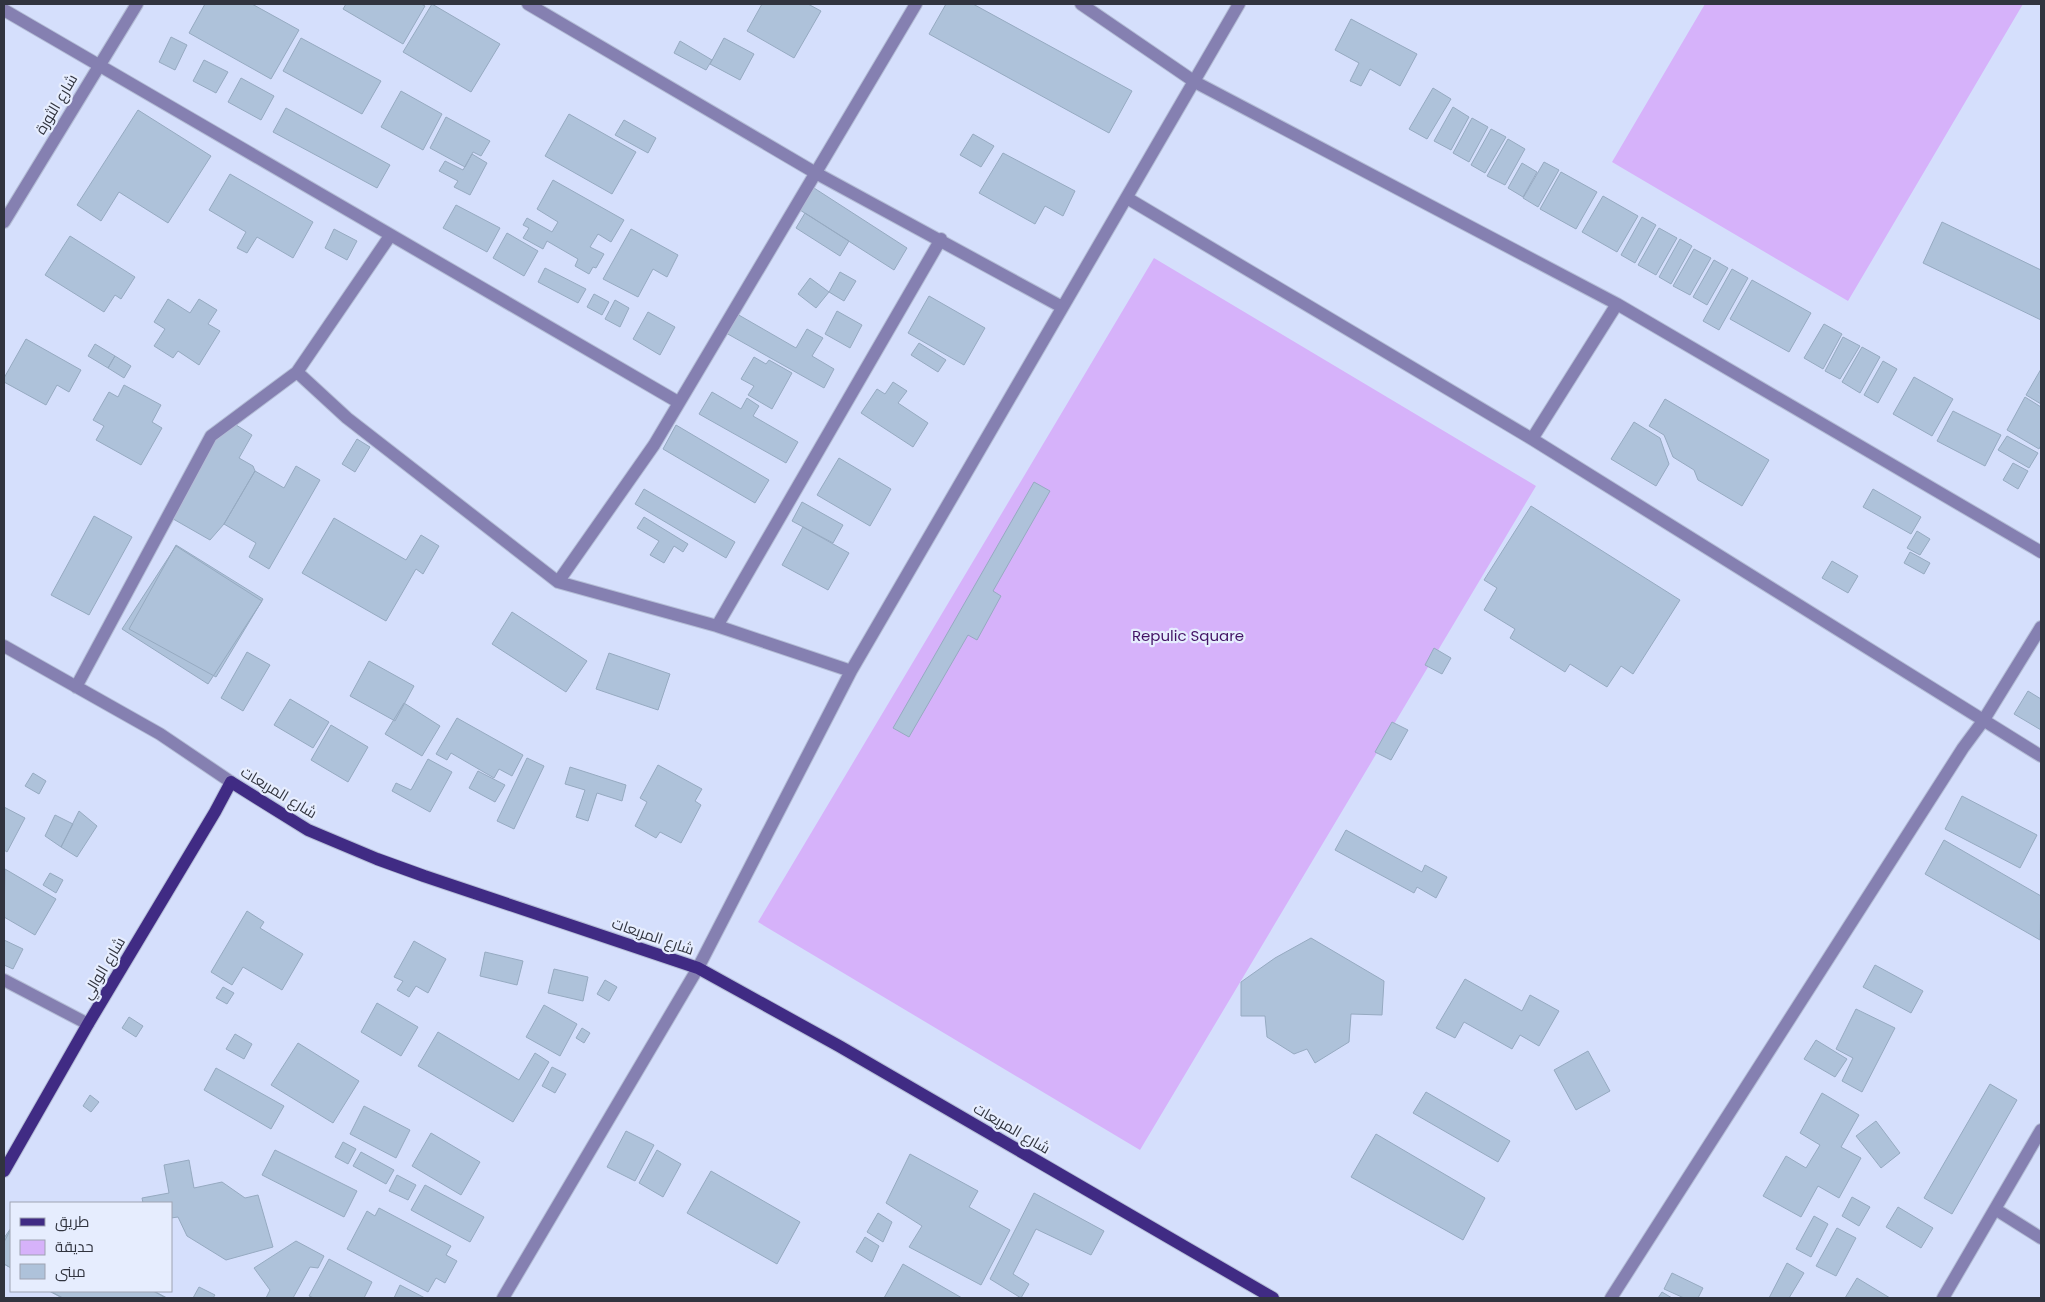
<svg xmlns="http://www.w3.org/2000/svg" width="2045" height="1302" font-family="Poppins,Cairo,sans-serif">
<style>
.green{fill:#d6b2fa}
.building{fill:#aec2da;stroke:#96aac1}
.lines{fill:none;stroke-linecap:round;stroke-linejoin:round}
.minor-casing{stroke:#b4bdd6;stroke-width:14}
.major-casing{stroke:#b4bdd6;stroke-width:14}
.minor{stroke:#8580b1;stroke-width:12}
.major{stroke:#402b84;stroke-width:12}
.labels{text-anchor:middle;dominant-baseline:central;stroke-width:4.5;stroke-linejoin:round;paint-order:stroke}
.street-label{font-size:15px;fill:#31343f;stroke:#e6edfe}
.park-label{font-size:15px;fill:#431365;stroke:#e6edfe}
</style>
<rect width="100%" height="100%" fill="#d5dffc"/>
<!-- green -->
<path class="green" d="M1705,4H2023L1848,301L1612,162Z
M1154,258L1536,486L1140,1150L758,922Z"/>
<!-- building -->
<path class="building" d="M205,4H252L299,30L271,79L189,33Z
M346,4H421L425,6L403,44L343,9Z
M432,4L500,44L471,92L403,52Z
M762,4H808L821,11L794,58L747,31Z
M946,4H973L1132,91L1109,133L929,34Z
M1351,19L1417,54L1400,86L1370,69L1361,86L1350,81L1359,63L1335,50Z
M171,37L187,45L175,70L159,62Z
M301,38L381,81L362,114L283,71Z
M724,38L754,54L740,80L710,64Z
M680,41L712,60L706,70L674,53Z
M204,60L228,72L216,93L193,81Z
M241,78L274,96L261,120L228,102Z
M1433,88L1451,99L1427,139L1409,129Z
M401,91L442,114L423,150L381,127Z
M1453,107L1469,117L1451,150L1434,141Z
M286,108L390,165L377,188L273,132Z
M138,110L211,156L168,223L119,192L101,221L77,205Z
M569,114L636,152L612,194L545,156Z
M446,117L490,141L481,156L473,152L465,167L430,148Z
M1472,118L1488,127L1469,162L1453,153Z
M624,120L656,138L648,153L615,135Z
M1491,129L1506,137L1485,173L1471,165Z
M973,134L994,146L981,167L960,155Z
M1508,139L1525,149L1505,185L1487,176Z
M1003,153L1075,191L1063,216L1045,206L1035,224L979,193Z
M472,154L487,163L470,195L454,187L458,181L439,171L445,161L463,170Z
M1544,162L1559,170L1538,207L1523,198Z
M1522,163L1537,172L1523,197L1508,188Z
M1561,172L1597,192L1576,229L1540,209Z
M230,174L313,222L293,258L257,237L247,253L237,248L246,232L209,210Z
M553,180L624,220L611,242L598,234L590,247L604,254L596,268L593,267L589,274L575,266L578,259L547,241L543,249L523,238L529,228L523,225L527,218L552,232L558,222L537,209Z
M814,188L907,248L894,270L800,210Z
M1603,196L1638,216L1617,252L1582,232Z
M456,205L500,228L487,252L443,228Z
M805,213L849,241L840,256L796,228Z
M1642,217L1656,225L1635,263L1621,255Z
M1942,222L2041,270V320L1923,263Z
M1659,228L1677,238L1656,275L1638,265Z
M334,229L357,241L347,260L325,248Z
M631,229L678,255L667,277L653,269L638,297L603,279Z
M507,233L538,251L524,276L493,258Z
M70,236L135,277L121,299L115,295L104,312L45,275Z
M1680,239L1692,246L1671,284L1659,277Z
M1694,249L1711,258L1690,295L1673,286Z
M1714,260L1728,268L1707,305L1693,297Z
M545,268L586,289L578,303L538,282Z
M1732,269L1748,278L1719,330L1703,321Z
M840,272L856,281L844,301L829,292Z
M810,278L829,292L816,308L798,294Z
M1752,280L1811,313L1789,352L1730,319Z
M594,294L609,302L602,315L587,307Z
M929,296L985,328L964,365L908,333Z
M168,299L190,313L199,299L217,310L208,324L220,331L199,365L178,351L173,358L154,346L165,329L154,322Z
M615,300L629,308L620,327L605,319Z
M837,311L862,325L850,348L825,334Z
M648,312L675,327L660,355L633,339Z
M737,314L796,348L807,329L823,338L812,356L834,369L824,388L726,333Z
M1824,324L1842,334L1823,369L1804,358Z
M1843,337L1860,346L1840,379L1825,371Z
M26,339L81,370L69,392L57,385L46,405L4,382V378Z
M919,343L946,360L938,372L911,355Z
M95,344L115,356L108,368L88,356Z
M1862,347L1880,357L1860,393L1842,382Z
M115,356L131,366L124,378L108,368Z
M754,357L766,364L769,360L792,373L772,409L748,395L754,386L741,379Z
M1883,361L1897,369L1878,403L1864,395Z
M2041,369V404L2026,395Z
M1914,377L1953,399L1932,436L1893,414Z
M893,382L907,391L898,403L928,423L913,447L861,413L877,389L885,394Z
M124,385L161,405L152,422L162,428L141,465L96,440L104,426L93,420L109,392L118,397Z
M712,392L741,409L747,398L759,406L753,416L798,442L786,463L699,414Z
M2025,397L2041,407V445L2039,449L2007,430Z
M1665,399L1769,460L1742,506L1698,480L1694,470L1673,457L1664,435L1649,426Z
M1953,411L2001,435L1985,466L1937,441Z
M225,418L252,435L239,458L253,466L255,471L224,524L210,540L168,516Z
M1634,422L1660,438L1669,464L1656,486L1611,459Z
M676,425L769,480L755,503L663,449Z
M2007,436L2038,453L2029,468L1998,450Z
M357,439L370,447L355,472L342,464Z
M839,458L891,489L870,526L817,495Z
M2013,463L2028,471L2018,489L2003,480Z
M296,466L320,480L269,569L249,557L256,543L224,524L255,471L284,488Z
M1034,482L1050,491L993,591L1001,596L977,640L968,635L909,737L893,728Z
M644,489L735,542L726,558L635,504Z
M1873,489L1921,517L1911,534L1863,507Z
M802,502L843,525L833,543L792,521Z
M1531,506L1680,600L1633,674L1621,666L1607,687L1570,664L1565,672L1510,638L1515,629L1484,610L1497,588L1484,580Z
M94,516L132,537L89,615L51,595Z
M644,517L688,544L683,552L674,546L664,563L650,555L659,541L637,528Z
M334,518L406,560L421,535L439,546L423,574L416,569L386,621L302,573Z
M803,527L849,553L828,590L782,565Z
M1917,531L1930,539L1920,555L1907,548Z
M176,545L263,599L216,677L129,629Z
M176,546L262,601L208,684L122,629Z
M1910,552L1930,563L1924,574L1904,563Z
M1832,561L1858,576L1848,593L1822,578Z
M512,612L587,661L566,692L492,644Z
M1434,648L1451,658L1442,674L1425,665Z
M247,652L270,665L243,711L221,698Z
M609,653L670,674L658,710L596,689Z
M369,661L414,686L395,721L350,696Z
M2028,691L2041,699V730L2014,714Z
M290,699L329,722L313,748L274,725Z
M404,703L440,726L422,756L385,734Z
M457,718L523,755L512,776L499,769L494,778L451,753L447,760L436,754Z
M1392,722L1408,730L1391,760L1375,752Z
M331,725L368,747L348,782L311,760Z
M527,758L544,766L514,829L497,821Z
M428,759L452,772L430,812L392,791L396,783L411,790Z
M658,765L702,789L695,801L701,805L681,843L660,832L656,838L635,826L647,802L640,798Z
M570,767L626,785L622,801L597,793L588,821L576,817L585,790L565,784Z
M478,771L505,785L495,802L469,788Z
M33,773L46,781L39,794L25,786Z
M1962,796L2037,835L2020,868L1945,829Z
M4,807L25,818L7,852L4,850Z
M79,811L97,826L77,857L61,847Z
M55,815L73,824L61,847L45,836Z
M1346,830L1422,872L1425,865L1447,877L1436,898L1417,887L1414,893L1335,850Z
M1944,840L2041,896L2040,940L1925,874Z
M5,869L56,899L35,935L4,917Z
M50,873L63,880L56,893L43,885Z
M247,911L264,922L260,928L303,954L282,990L243,967L232,985L211,972Z
M1311,938L1384,981L1382,1015L1351,1014L1349,1042L1315,1063L1307,1049L1294,1054L1267,1037L1265,1016H1241V982L1275,958Z
M4,940L23,949L13,969L4,965Z
M414,941L446,959L428,993L416,986L409,997L397,990L403,981L394,977Z
M485,952L523,961L517,985L480,976Z
M1875,965L1923,991L1911,1013L1863,987Z
M554,969L588,977L583,1001L548,993Z
M1465,979L1522,1011L1530,995L1559,1011L1539,1046L1520,1035L1512,1049L1464,1022L1455,1038L1436,1028Z
M605,980L617,987L609,1001L597,994Z
M223,987L234,993L227,1004L216,998Z
M377,1003L418,1027L401,1056L361,1032Z
M544,1005L577,1024L560,1056L526,1037Z
M1856,1009L1895,1028L1862,1092L1842,1081L1853,1058L1836,1049Z
M129,1017L143,1026L136,1037L122,1028Z
M582,1028L590,1033L584,1043L576,1038Z
M438,1032L519,1080L535,1053L549,1062L513,1122L418,1066Z
M235,1034L252,1044L244,1059L226,1049Z
M1816,1040L1847,1059L1835,1077L1804,1059Z
M298,1043L359,1081L333,1123L271,1085Z
M1588,1051L1610,1091L1576,1110L1554,1070Z
M552,1067L566,1074L555,1093L542,1086Z
M216,1068L284,1106L271,1129L204,1090Z
M1990,1084L2017,1100L1952,1214L1924,1198Z
M1426,1092L1510,1141L1498,1162L1413,1113Z
M1822,1093L1859,1115L1841,1147L1861,1158L1839,1198L1818,1186L1801,1217L1763,1196L1786,1156L1806,1168L1820,1145L1800,1133Z
M90,1095L99,1102L91,1112L83,1106Z
M364,1106L410,1130L396,1158L350,1134Z
M1876,1121L1900,1153L1881,1168L1856,1136Z
M626,1131L654,1145L635,1181L607,1167Z
M431,1133L480,1162L461,1195L412,1166Z
M1376,1134L1485,1198L1463,1240L1351,1177Z
M343,1142L356,1149L348,1164L335,1157Z
M275,1150L357,1191L344,1217L262,1175Z
M657,1150L681,1164L663,1197L639,1183Z
M361,1152L394,1170L386,1184L353,1166Z
M910,1154L978,1191L969,1207L1010,1230L981,1285L909,1247L922,1226L886,1203Z
M189,1160L194,1188L222,1182L245,1198L258,1195L273,1247L226,1260L187,1236L178,1217L171,1218V1203H143L142,1198L169,1193L164,1165Z
M711,1171L800,1222L777,1264L687,1213Z
M397,1175L416,1185L408,1200L389,1191Z
M425,1185L484,1217L470,1242L411,1210Z
M1034,1193L1104,1231L1091,1255L1036,1229L1013,1274L1029,1284L1021,1298L990,1279Z
M1852,1197L1870,1207L1859,1226L1842,1216Z
M1898,1207L1933,1228L1921,1248L1886,1227Z
M379,1208L451,1246L446,1255L457,1261L445,1283L436,1278L428,1292L347,1249L367,1211L375,1216Z
M878,1213L892,1222L883,1242L867,1232Z
M1814,1216L1828,1224L1811,1257L1796,1249Z
M11,1228V1268L4,1264V1238Z
M1837,1228L1856,1238L1836,1276L1816,1266Z
M11,1229V1268L4,1264V1242Z
M865,1237L879,1246L872,1262L856,1252Z
M296,1241L324,1256L318,1268L310,1267L293,1298H266L270,1290L254,1268Z
M329,1259L372,1282L364,1298H314L309,1296Z
M1787,1263L1804,1273L1789,1298H1769Z
M903,1264L962,1298H884Z
M1672,1273L1703,1288L1698,1298H1684L1664,1289Z
M1857,1278L1890,1298H1845Z
M400,1285L425,1298H394Z
M199,1287L215,1295L213,1298H193Z
M49,1291H153L166,1298H62Z
M50,1291H154L167,1298H63Z
M1662,1292L1672,1298H1658Z"/>
<g class="lines">
<defs>
<path id="minor" d="M528,4L814,172L1062,307
M1081,4L1195,82L1617,304L2041,552
M4,10L678,402
M1127,198L1532,439L2041,756
M4,222L137,4
M297,372L347,418L558,582L717,626L851,671
M1532,439L1617,304
M558,582L654,445L916,4
M717,626L941,239
M4,646L160,734L231,782
M76,687L211,436L297,372L390,236
M4,980L88,1024
M1995,1209L2041,1238
M503,1298L698,968L851,671L1239,4
M1611,1298L1963,748L1983,721L2041,627
M1943,1298L2041,1130"/>
<path id="major" d="M4,1171L88,1024L215,812L231,782L308,830L377,859L424,876L698,968L839,1046L1273,1298"/>
</defs>
<!-- minor casing -->
<use href="#minor" class="minor-casing"/>
<!-- major casing -->
<use href="#major" class="major-casing"/>
<!-- minor -->
<use href="#minor" class="minor"/>
<!-- major -->
<use href="#major" class="major"/>
</g>
<g class="labels">
<!-- street labels -->
<g class="street-label">
<text transform="translate(56 104) rotate(-59)">شارع الثورة</text>
<text transform="translate(279 792) rotate(31)">شارع المربعات</text>
<text transform="translate(653 936) rotate(19)">شارع المربعات</text>
<text transform="translate(103 968) rotate(-59)">شارع الوالي</text>
<text transform="translate(1012 1128) rotate(30)">شارع المربعات</text>
</g>
<!-- park labels -->
<g class="park-label">
<text x="1188" y="635">Repulic Square</text>
</g>
</g>
<!-- border -->
<rect width="2045" height="1302" fill="none" stroke="#31343f" stroke-width="10"/>
<!-- legend -->
<rect x="10" y="1202" width="162" height="90" fill="#e6edfe" stroke="#9ea3b2"/>
<rect x="20" y="1218" width="25" height="8" fill="#402b84" stroke="#9ea3b2"/>
<text x="55" y="1227" font-size="15" fill="#31343f">طريق</text>
<rect x="20" y="1240" width="25" height="15" fill="#d6b2fa" stroke="#9ea3b2"/>
<text x="55" y="1252" font-size="15" fill="#31343f">حديقة</text>
<rect x="20" y="1264" width="25" height="15" fill="#aec2da" stroke="#9ea3b2"/>
<text x="55" y="1277" font-size="15" fill="#31343f">مبنى</text>
</svg>
